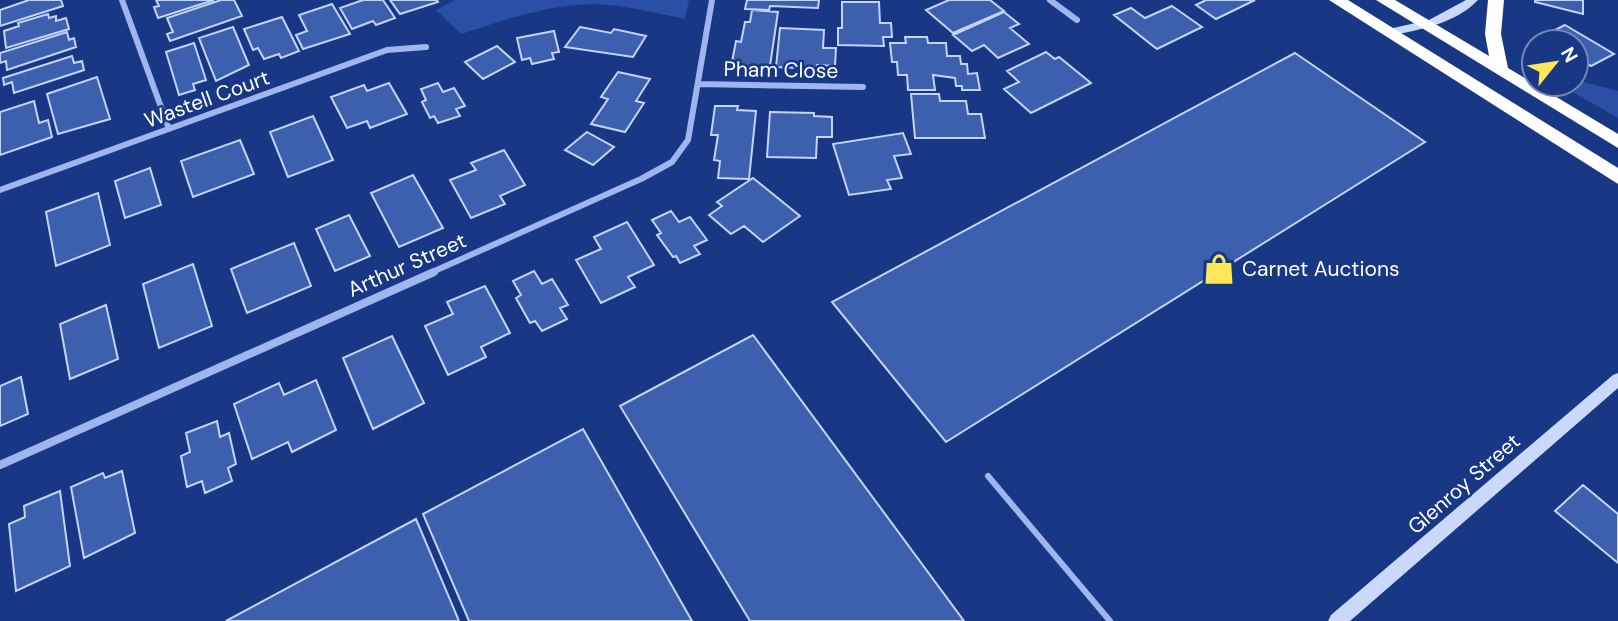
<svg xmlns="http://www.w3.org/2000/svg" width="1618" height="621" font-family="'DM Sans',sans-serif">
<style>
.green{fill:#2a4fa4}
.building{fill:#3c5fae;stroke:#c3d4f9;stroke-width:2}
.lines{fill:none;stroke-linecap:round;stroke-linejoin:round}
.lane{stroke:#9eb6ed;stroke-width:6}
.street-far1{stroke:#9eb6ed;stroke-width:6}
.street{stroke:#9eb6ed;stroke-width:8}
.secondary{fill:#cad8f9;fill-rule:evenodd}
.highway{fill:#fff;fill-rule:evenodd}
.labels{text-anchor:middle;dominant-baseline:central;stroke-width:5;stroke-linejoin:round;paint-order:stroke}
.street-label{font-size:21px;fill:#fff;stroke:#183886}
.poi-label{font-size:21px;fill:#fff;stroke:#183886;text-anchor:start}
</style>
<rect width="100%" height="100%" fill="#183886"/>
<!-- green -->
<path class="green" d="M455,0H689L685,19C661,14 635,8 610,5C561,0 507,19 461,34L436,10Z
M1576,80L1618,91V118L1559,84H1576Z"/>
<!-- building -->
<path class="building" d="M29,0H61L63,6L0,26V10Z
M156,0H214L158,18L154,7L159,6Z
M221,0H234L242,16L170,41L167,34L173,32L167,18Z
M363,0H383L395,18L376,25L373,21L352,29L340,8Z
M390,0H437L438,2L400,14Z
M747,0H819L818,8L770,6L769,10L745,9Z
M949,0H990L1004,11L953,33L926,10Z
M1206,0H1255L1216,19L1196,5Z
M1535,0H1583V14L1535,2Z
M842,2H879L880,23H891L892,37H883L884,46L838,45V28H842Z
M332,4L350,34L303,49L296,35L307,31L299,15Z
M1172,6L1202,27L1157,49L1114,15L1131,8L1145,18Z
M752,10L778,12L770,66L731,67L736,41L741,42L745,22H750Z
M1004,12L1019,24L1010,28L1029,44L998,58L984,45L972,51L953,35Z
M48,14L49,18L56,16V21L66,18L69,29L6,48L4,31L19,26L18,23Z
M282,17L299,51L281,58L279,54L264,59L258,48L253,50L244,29Z
M1565,25L1614,54L1591,66L1576,57V42H1552L1543,36Z
M233,27L249,65L216,81L199,38Z
M580,27L611,33L614,29L646,36L633,57L565,47Z
M780,28L824,30L823,48H836L835,66L817,65V69L776,67Z
M554,31L559,52L552,53L554,59L532,64L530,58L522,60L517,38Z
M67,32L69,40L74,38L76,47L7,70L6,61L0,63V53Z
M905,37H927L928,43H946L947,56H960L961,64H967L968,74L977,73L980,90H962V86H956L955,78L933,75L935,90H908L907,75H898L897,62H892L890,43H906Z
M194,43L206,80L193,84L195,90L179,95L166,52Z
M497,46L515,62L483,79L465,62Z
M1046,52L1055,59L1059,57L1091,83L1031,113L1004,89L1019,82L1007,71Z
M1295,53L1425,142L946,442L832,302Z
M72,56L74,63L82,61L84,70L14,93L12,82L4,85L3,78Z
M618,72L650,79L636,101L644,103L625,132L591,124L608,99L601,97Z
M97,77L110,119L58,134L47,94Z
M389,83L407,114L370,128L367,121L347,128L331,97L364,85L367,91Z
M438,83L443,92L454,88L465,106L456,109L460,116L438,123L434,116L430,118L422,102L426,100L421,89Z
M911,94H939L940,101H966L968,114H981L985,138H915Z
M34,101L39,123L48,120L52,137L0,155V112Z
M715,106H738L737,110L756,111L749,179L718,178L720,161L714,160L718,135H711Z
M770,112L814,113V116L832,117V137H817L816,158L767,157Z
M313,116L333,160L288,177L270,132Z
M587,132L614,147L593,165L565,150Z
M903,133L911,154L894,156L902,178L887,180L891,189L849,195L833,144Z
M240,140L254,174L193,197L181,161Z
M504,150L525,185L500,196L505,204L471,218L450,180L476,170L471,163Z
M150,168L161,205L125,218L115,181Z
M413,175L443,228L399,247L371,193Z
M753,178L800,216L763,242L744,226L731,234L709,215L722,206L717,202Z
M98,193L110,245L56,266L46,212Z
M671,211L679,222L690,217L707,240L694,246L700,254L680,263L676,256L673,257L657,235L661,233L652,220Z
M349,215L370,256L335,271L316,229Z
M627,222L654,265L628,277L635,287L601,303L576,260L601,249L594,237Z
M294,243L311,286L247,313L231,269Z
M193,264L212,326L159,348L143,284Z
M534,271L542,284L552,279L568,305L560,308L567,319L542,331L535,321L530,323L516,298L521,295L513,281Z
M485,286L510,333L481,347L486,357L448,375L425,326L453,314L447,302Z
M106,305L118,359L70,379L60,324Z
M753,335L964,621H750L620,406Z
M392,336L424,403L373,429L343,358Z
M21,377L28,414L0,426V386Z
M316,380L336,430L292,452L288,442L252,459L234,404L279,383L284,395Z
M217,421L220,437L229,433L236,464L228,468L232,481L205,493L202,481L187,487L181,456L190,452L186,433Z
M583,429L692,621H469L423,514Z
M122,471L135,533L84,558L71,487L103,473L105,478Z
M1583,485L1618,514V563L1555,511Z
M60,491L70,566L16,591L9,524L25,517L24,506Z
M416,519L459,621H226Z"/>
<g class="lines">
<!-- lane -->
<path class="lane" d="M988,476L1110,621"/>
<!-- street-far1 -->
<path class="street-far1" d="M122,0L169,129
M1050,0L1077,20
M698,84L863,87
M0,190L387,50L426,47
M430,273L641,179L672,162L688,140L712,0"/>
<!-- street -->
<path class="street" d="M0,465L434,272"/>
<!-- secondary -->
<path class="secondary" d="M1466,0H1478C1455,24 1419,30 1388,36L1383,32L1384,30L1429,20Z
M1618,373V388L1350,621H1328L1331,615L1613,375Z"/>
<!-- highway -->
<path class="highway" d="M1329,0H1348L1618,168V184Z
M1376,0H1395L1489,56L1485,34L1488,0H1504L1501,34L1508,68L1618,134V148Z"/>
</g>
<!-- icons -->
<defs>
<symbol id="shop-bare" viewBox="-9 -9 18 18"><path d="M-5-2.5h2.3a2.7 3.5 0 0 1 5.4 0H5L5.5 6h-11ZM-1.5-2.5h3a1.5 2.3 0 0 0-3 0Z" fill="#ffe75a" stroke="#183886" stroke-width="2.5" paint-order="stroke"/></symbol>
</defs>
<g fill-rule="evenodd">
<use href="#shop-bare" x="1197" y="247" width="44" height="44"/>
</g>
<g class="labels">
<!-- street labels -->
<g class="street-label">
<text transform="translate(781 70) rotate(1)">Pham Close</text>
<text transform="translate(207 99) rotate(-20)">Wastell Court</text>
<text transform="translate(407 265) rotate(-24)">Arthur Street</text>
<text transform="translate(1464 484) rotate(-41)">Glenroy Street</text>
</g>
<!-- poi labels -->
<g class="poi-label">
<text x="1242" y="269">Carnet Auctions</text>
</g>
</g>
<!-- north arrow -->
<g transform="translate(1555 63) rotate(60)"><circle r="33" fill="#183886" stroke="#7488b6" stroke-width="2"/>
<path d="M0-5L12 26L0 18L-12 26Z" fill="#ffe75a"/>
<text y="-10" font-size="19" font-weight="bold" text-anchor="middle" fill="#ffffff">N</text>
</g>
</svg>
